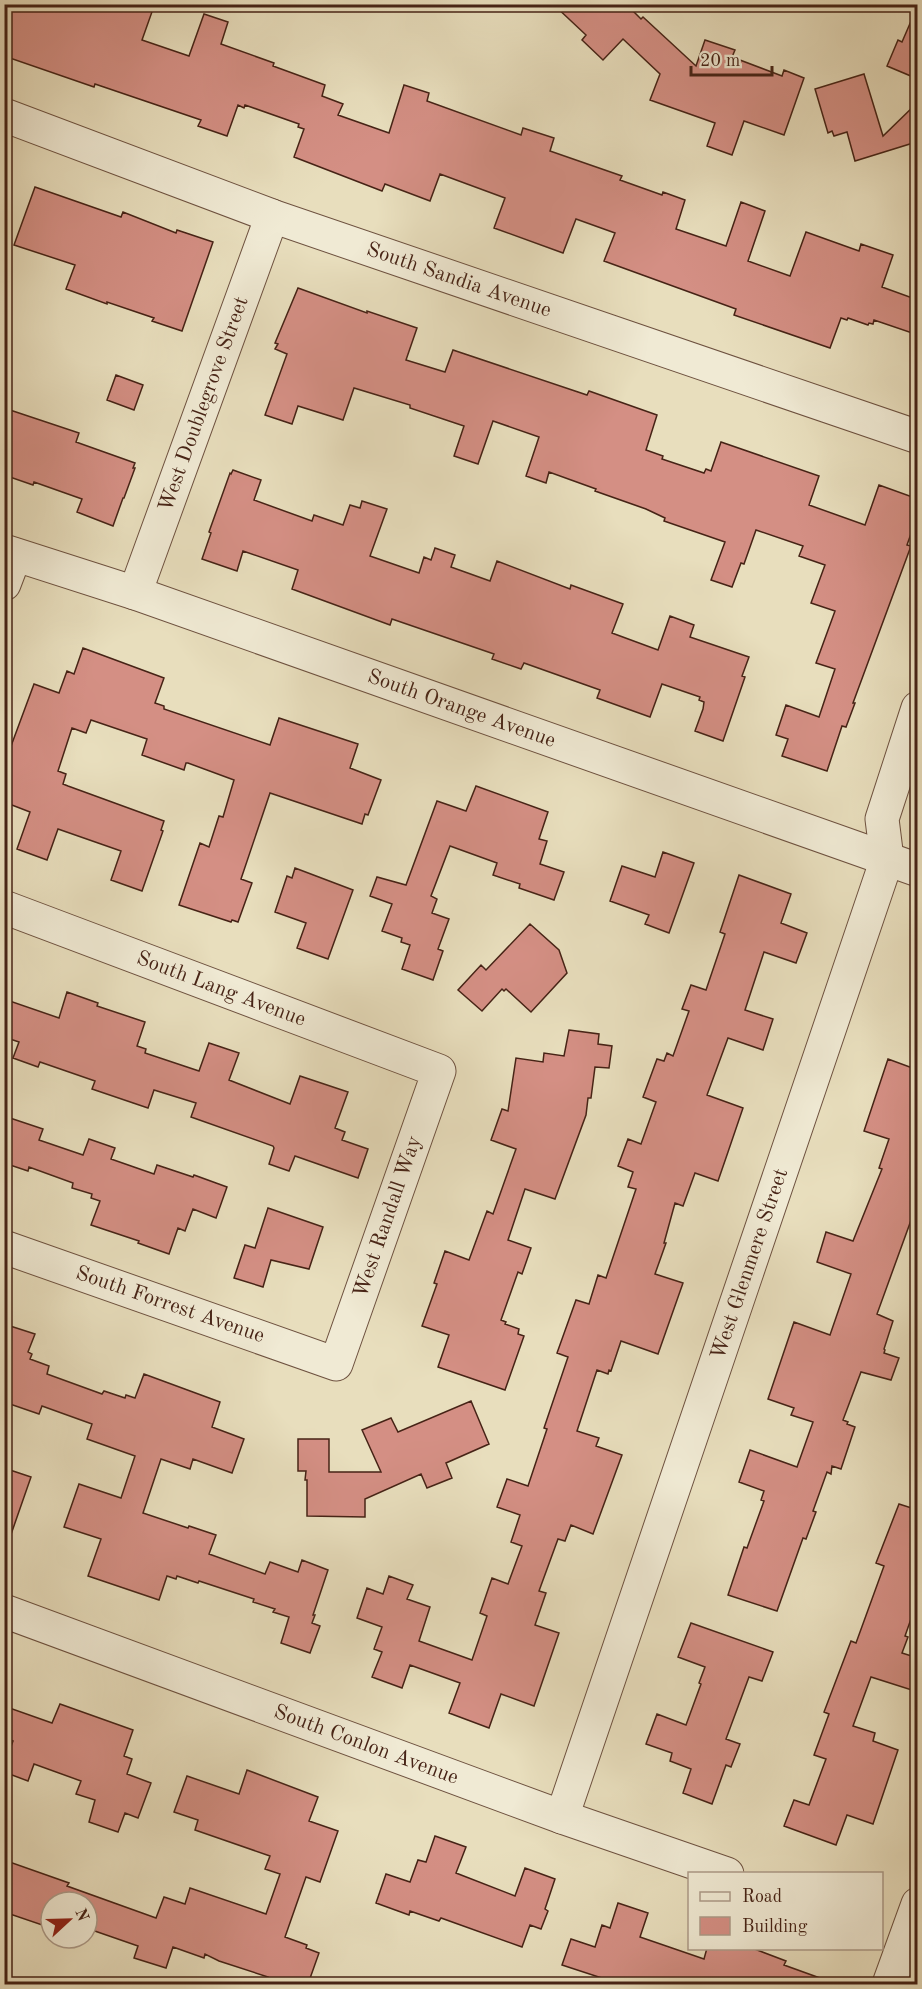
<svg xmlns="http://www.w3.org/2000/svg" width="922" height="1989" font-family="'Old Standard TT',serif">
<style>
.building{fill:#d48f84;stroke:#462316;stroke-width:1.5}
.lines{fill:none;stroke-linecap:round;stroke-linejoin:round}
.minor-casing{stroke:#6e5240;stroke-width:35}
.tertiary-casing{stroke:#6e5240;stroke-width:35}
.minor{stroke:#f0ead4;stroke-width:33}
.tertiary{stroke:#f0ead4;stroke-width:33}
.labels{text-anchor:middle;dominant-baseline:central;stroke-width:5;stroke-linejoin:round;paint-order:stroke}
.street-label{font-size:21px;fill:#462316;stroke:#f0ead4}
</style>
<rect width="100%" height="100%" fill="#e8debd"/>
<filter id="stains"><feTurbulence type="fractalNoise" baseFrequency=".00333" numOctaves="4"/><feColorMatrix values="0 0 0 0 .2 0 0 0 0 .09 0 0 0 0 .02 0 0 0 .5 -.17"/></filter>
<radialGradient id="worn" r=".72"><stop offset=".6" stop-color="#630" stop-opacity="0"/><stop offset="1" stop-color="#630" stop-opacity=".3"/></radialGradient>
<!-- building -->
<path class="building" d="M4,4H142L153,9L142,40L189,56L204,14L228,22L221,44L274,63L273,66L325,85L322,96L343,104L338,115L389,133L404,85L429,93L427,101L521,135L523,128L554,138L550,151L622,176L620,180L662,195L663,192L685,200L676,229L726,246L741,202L765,211L748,261L790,276L806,232L859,251L861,244L893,255L882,287L918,300V335L874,320L873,324L869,323L868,325L848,318L847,320L841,318L830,348L734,315L736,309L604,261L615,233L576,219L563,253L494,228L505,198L440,174L430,201L385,184L382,191L294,157L304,129L298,127L299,124L245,105L244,108L238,105L227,136L198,126L201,120L95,84L94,87L4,56Z
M553,4H626L641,19L643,17L696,66L705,40L735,50L732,57L782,76L784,70L804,78L784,135L744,121L732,155L707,146L715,123L650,100L660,74L623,39L603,60L582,40L586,35Z
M918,5V79L887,66L898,40L902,42Z
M864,74L883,136L918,102V139L913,143L855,161L847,132L834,136L832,131L828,133L815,89Z
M35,187L121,217L123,212L176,233L177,230L213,242L182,331L152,321L154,318L107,302V304L66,289L75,265L14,245Z
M298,288L367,313V311L417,328L406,360L445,372L453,350L587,395L589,391L657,415L646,450L663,456L662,459L704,473L706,469L711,471L721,442L819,476L809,505L865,525L879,485L918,499V514L907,545L911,546L853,703H855L846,727L842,726L827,771L782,756L788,739L776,735L786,705L819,717L835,669L816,663L835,611L811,603L825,565L799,556L803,546L756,530L744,564L741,563L732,587L711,580L725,542L664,521L665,518L646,509L595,491L596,489L549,472L546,483L526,476L539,437L493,421L478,464L454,456L464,426L410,408V405L354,388L343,420L298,406L292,424L265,415L287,354L275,349L278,344L275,343Z
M116,375L143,385L134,410L107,400Z
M4,408L79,433L76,442L135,463L133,468H135L124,498H123L113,526L77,512L82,499L34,482L33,485L4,475Z
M233,470L261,480L254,500L312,521L314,515L343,525L350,505L360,508L362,501L387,509L370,556L419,573L424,557L431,560L435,548L455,555L451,567L490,581L497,561L570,589L571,585L623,604L612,633L658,650L670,616L694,625L690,637L749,657L742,676L745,677L723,741L695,731L703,709L704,702L699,700L700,697L662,684L650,717L597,698L600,690L524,663L521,669L492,659L494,654L392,619L390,625L292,589L298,570L243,551L237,571L202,559L211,533L209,532L230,473L231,474Z
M83,648L164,678L155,703L164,706V709L270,745L279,718L358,744L350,768L381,780L368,815L365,814L362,824L270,793L241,879L252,883L238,922L232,920L231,922L179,905L200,843L209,847L219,816L223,817L234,780L188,763H186L184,770L142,755L147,739L91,720L86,733L72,728L58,771L66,774L63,784L68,786L164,821L161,830L163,831L142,891L111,880L121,851L58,829L47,860L17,849L30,812L4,802V765L34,684L59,693L67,671L74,674Z
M476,786L548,812L539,839L547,841L540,864L564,872L554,900L519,888L520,884L493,875L497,863L450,846L431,896L437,899L432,913L449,919L438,949L443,951L433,980L402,969L410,945L401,942L402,938L382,931L392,904L370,896L377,877L406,885L437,801L466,811Z
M663,852L694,863L669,933L645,924L649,915L610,901L622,866L655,877Z
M295,868L353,890L328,959L297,948L306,923L275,912L287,876L292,878Z
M739,875L791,894L781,923L807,933L796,963L764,952L745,1010L773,1019L763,1050L728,1038L707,1095L743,1108L728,1152L718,1181L695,1173L683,1206L675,1203L664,1243H666L655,1274L683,1283L658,1354L621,1341L611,1371L609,1370L608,1374L597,1370L577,1431L599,1438L596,1446L622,1455L593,1534L571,1525L565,1541L558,1539L539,1591L546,1593L535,1625L559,1633L534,1706L501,1694L489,1728L449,1713L460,1683L410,1665L402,1688L372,1677L382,1652L374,1649L382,1627L357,1618L367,1588L383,1594L389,1576L413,1585L407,1599L430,1607L419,1641L472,1660L487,1616L480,1613L492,1578L508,1584L522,1546L511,1542L520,1515L497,1507L507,1479L528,1486L547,1429L544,1428L568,1357L557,1353L576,1300L589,1304L598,1275L606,1278L636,1189L628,1187L633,1172L618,1166L628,1139L641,1144L656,1102L643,1097L657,1059L664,1061L667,1053L673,1056L689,1011L682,1009L691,985L706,990L725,934L720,932Z
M530,924L559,950L567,973L531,1012L506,989L504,991L502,989L482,1011L458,990L481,965L486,970Z
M67,992L98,1003L97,1006L145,1022L137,1046L146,1049L145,1053L199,1071L209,1043L239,1053L229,1080L290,1104L300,1076L348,1092L335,1128L345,1132L342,1140L368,1149L358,1178L295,1156L289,1171L269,1164L274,1148L273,1146L191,1117L196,1103L154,1090L148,1108L92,1089L95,1081L40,1062L38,1067L13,1058L19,1042L4,1037V999L59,1018Z
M569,1030L599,1034L598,1044L612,1046L609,1068L595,1067L591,1098H588L586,1115L555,1199L525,1189L508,1240L531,1248L522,1274L518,1272L501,1320L506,1322L505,1324L519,1329L518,1334L524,1336L505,1390L438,1367L449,1335L422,1326L437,1284L434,1283L445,1251L469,1260L487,1211L493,1214L516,1149L491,1140L502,1109L508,1111L516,1058L543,1062L544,1053L564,1056Z
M888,1059L918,1070V1201L877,1314L893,1321L884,1349L885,1350L884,1353L899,1358L891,1380L861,1372L843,1420L848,1422L847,1424L855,1427L841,1469L832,1466L831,1474L827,1472L813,1511L816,1512L806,1539L803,1538L777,1611L728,1595L744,1547L747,1548L764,1501L761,1500L764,1491L739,1482L750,1450L797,1467L813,1422L791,1415L794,1408L768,1399L794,1322L830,1335L851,1274L817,1262L826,1232L853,1241L882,1169L879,1168L889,1139L864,1131Z
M4,1116L43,1129L39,1140L83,1155L89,1139L115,1148L111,1159L154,1174L157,1165L193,1177L194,1175L227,1187L216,1218L193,1209L185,1231L178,1228L169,1254L138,1243L139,1241L91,1225L100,1201L91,1198L92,1194L72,1188L73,1183L29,1167L28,1171L4,1163Z
M268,1208L323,1227L309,1269L271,1260L263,1287L234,1278L245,1245L255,1248Z
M4,1324L35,1334L28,1352L32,1354L30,1359L49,1366L47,1374L102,1394L104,1391L125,1398L126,1395L135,1398L144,1374L220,1402L212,1427L244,1439L232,1473L193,1459L190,1469L161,1459L143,1513L188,1528L189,1526L216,1535L209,1554L265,1574L270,1562L298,1572L302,1560L328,1570L313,1615H315L312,1623L320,1626L310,1653L281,1643L289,1617L273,1612L275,1609L253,1602L254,1599L199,1581L198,1583L177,1576L176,1579L167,1576L159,1600L88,1576L101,1539L64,1527L79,1484L121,1498L135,1456L87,1439L92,1424L42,1406L39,1414L4,1402Z
M471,1401L489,1444L446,1463L452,1478L427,1488L421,1474L365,1499V1517L307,1516V1480H305L306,1471H298V1439H329V1472H381L362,1430L391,1418L398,1432Z
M4,1468L31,1477L8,1543L4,1542Z
M899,1504L918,1510V1599L905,1636L908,1637L902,1653L918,1658V1692L871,1677L853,1726L875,1733L873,1741L898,1750L873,1824L847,1815L836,1845L784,1826L794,1800L809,1805L826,1759L814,1755L829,1714L824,1712L851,1641L856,1643L884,1566L876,1563Z
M691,1623L773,1652L762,1681L749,1677L726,1739L740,1744L731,1767L726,1765L712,1804L683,1793L691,1769L670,1761L672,1753L646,1744L657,1714L686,1725L701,1684L699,1683L705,1667L678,1657Z
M60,1704L133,1730L124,1756L132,1759L127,1774L151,1783L138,1818L125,1813L118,1832L89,1822L95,1800L76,1794L81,1781L34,1764L28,1781L4,1772V1765L13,1741L4,1738V1706L52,1723Z
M247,1770L318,1797L309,1821L338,1831L320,1882L306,1877L285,1937L307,1945L306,1948L319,1953L308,1984H266L268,1977L219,1961L205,1954L204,1958L173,1947L166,1968L134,1958L138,1946L89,1929L87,1936V1902H51V1928L4,1912V1860L69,1883L67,1886L156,1918L164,1897L185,1904L190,1888L266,1914L280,1874L265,1869L270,1856L195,1830L198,1820L174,1812L187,1776L239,1794Z
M435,1836L466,1847L456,1873L515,1896L525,1868L555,1879L545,1909L548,1911L541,1929L530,1925L522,1947L441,1918L439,1921L410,1911L409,1915L376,1903L386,1874L410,1882L418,1860L426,1862Z
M618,1903L648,1913L640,1937L704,1959L707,1948H752L786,1961L784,1965L831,1982L830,1984H620L562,1965L571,1939L595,1947L602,1925L610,1928Z"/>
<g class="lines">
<defs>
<g id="minor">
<path id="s1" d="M4,115L272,216L918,437"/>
<path d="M4,584L15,555"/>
<path id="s2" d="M135,593L272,216"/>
<path id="s3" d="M4,907L439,1071L336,1364L4,1247"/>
<path id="s4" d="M4,1611L562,1817L727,1874"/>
<path id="s5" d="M562,1817L887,859L882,819L918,708"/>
<path d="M889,1984L918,1904"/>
</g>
<g id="tertiary">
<path id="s6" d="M4,551L135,593L918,870"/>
</g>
</defs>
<!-- minor casing -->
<use href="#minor" class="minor-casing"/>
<!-- tertiary casing -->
<use href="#tertiary" class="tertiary-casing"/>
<!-- minor -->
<use href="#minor" class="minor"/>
<!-- tertiary -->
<use href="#tertiary" class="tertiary"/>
</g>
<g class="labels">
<!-- street labels -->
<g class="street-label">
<text stroke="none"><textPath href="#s1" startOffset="484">South Sandia Avenue</textPath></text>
<text stroke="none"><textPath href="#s2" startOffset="201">West Doublegrove Street</textPath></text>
<text stroke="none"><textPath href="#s6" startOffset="484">South Orange Avenue</textPath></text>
<text stroke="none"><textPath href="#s3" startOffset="232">South Lang Avenue</textPath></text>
<text transform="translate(388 1217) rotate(-71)">West Randall Way</text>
<text stroke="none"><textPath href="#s5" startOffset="584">West Glenmere Street</textPath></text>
<text transform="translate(170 1305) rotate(19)">South Forrest Avenue</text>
<text stroke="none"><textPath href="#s4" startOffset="386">South Conlon Avenue</textPath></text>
</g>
</g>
<!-- margin -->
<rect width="922" height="1989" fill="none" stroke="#e8debd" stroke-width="24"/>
<rect x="6" y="6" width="910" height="1977" fill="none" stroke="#462316" stroke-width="3"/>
<rect x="12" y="12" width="898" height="1965" fill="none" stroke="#462316" stroke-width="1.5"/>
<!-- legend -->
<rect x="688" y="1872" width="195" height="78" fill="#f0ead4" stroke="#ac9a88" stroke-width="1.5"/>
<rect x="700" y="1892" width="30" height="9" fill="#f0ead4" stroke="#ac9a88" stroke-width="1.5"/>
<text x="742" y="1902" font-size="18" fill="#462316">Road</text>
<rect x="700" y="1917" width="30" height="18" fill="#d48f84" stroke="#ac9a88" stroke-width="1.5"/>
<text x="742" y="1932" font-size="18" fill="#462316">Building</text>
<!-- north arrow -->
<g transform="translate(69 1920) rotate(68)"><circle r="28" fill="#f0ead4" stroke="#ac9a88" stroke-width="1.5"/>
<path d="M0-4.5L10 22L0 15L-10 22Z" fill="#8f2418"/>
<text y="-9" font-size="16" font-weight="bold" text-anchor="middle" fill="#462316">N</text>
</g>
<!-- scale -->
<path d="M691 66v9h81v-9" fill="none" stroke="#462316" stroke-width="3"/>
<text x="700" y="66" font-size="18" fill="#462316" stroke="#f0ead4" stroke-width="4.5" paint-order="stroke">20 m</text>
<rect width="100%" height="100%" filter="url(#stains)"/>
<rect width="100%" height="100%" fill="url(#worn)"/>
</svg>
